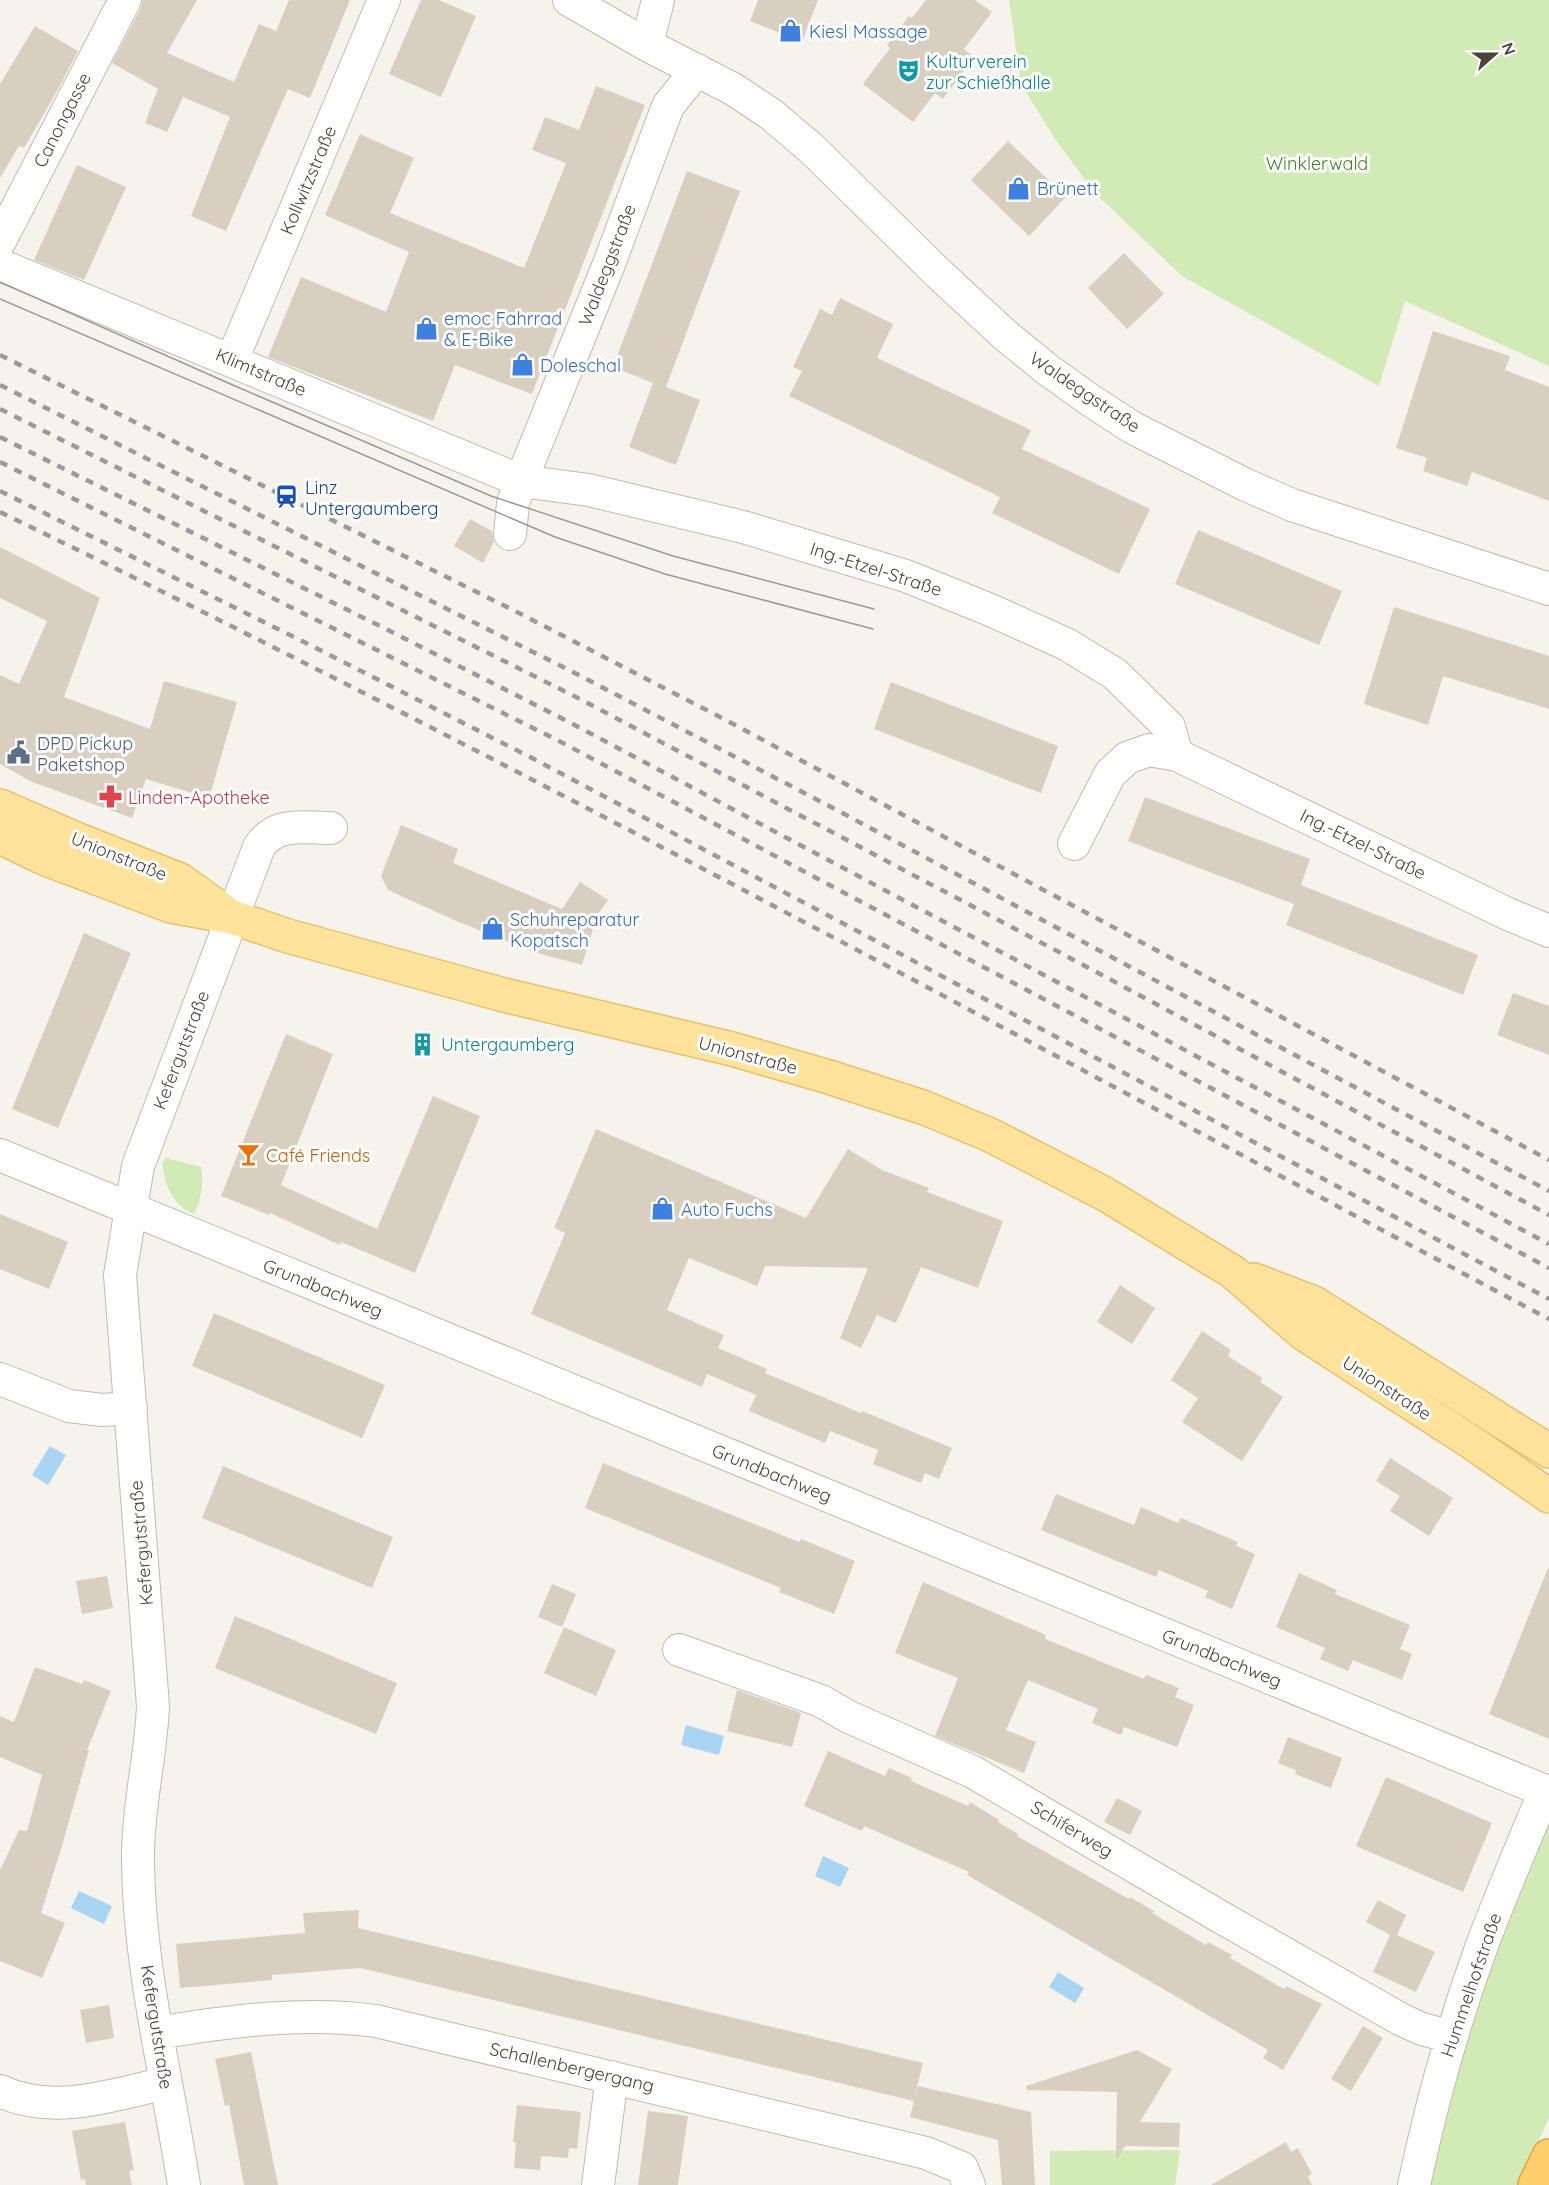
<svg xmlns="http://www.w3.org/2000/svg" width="1549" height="2185" font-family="Quicksand,sans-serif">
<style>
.green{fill:#d2eab5}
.water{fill:#a9d4f2}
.building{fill:#d8cfc1}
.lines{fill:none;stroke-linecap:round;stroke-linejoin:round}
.minor-casing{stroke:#c2bbae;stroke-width:34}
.primary-casing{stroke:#e6c16a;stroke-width:36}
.motorway-casing{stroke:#e0a43c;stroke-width:36}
.minor{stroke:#fff;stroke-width:32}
.primary{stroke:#ffe39c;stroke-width:33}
.motorway{stroke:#ffcf6e;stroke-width:33}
.tram{stroke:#9a9a9a;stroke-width:1.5}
.rail{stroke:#9a9a9a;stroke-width:4.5;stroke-dasharray:8 8;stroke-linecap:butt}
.labels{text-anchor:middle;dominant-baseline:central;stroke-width:6;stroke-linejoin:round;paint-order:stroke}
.shop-label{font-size:18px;fill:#366cbe;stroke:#fff;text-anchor:start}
.culture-label{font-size:18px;fill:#0d838f;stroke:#fff;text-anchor:start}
.street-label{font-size:18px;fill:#4b4439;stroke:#fff}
.park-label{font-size:18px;fill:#4a7f2a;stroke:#fff}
.transit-label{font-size:18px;fill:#164399;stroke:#fff;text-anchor:start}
.service-label{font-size:18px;fill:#4e5e75;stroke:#fff;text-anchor:start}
.health-label{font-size:18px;fill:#be3a42;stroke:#fff;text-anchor:start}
.food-label{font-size:18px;fill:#c56008;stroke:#fff;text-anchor:start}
</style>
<rect width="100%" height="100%" fill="#f6f3ec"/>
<!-- green -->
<path class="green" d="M1009,0H1549V366L1405,301L1379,386L1182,276L1095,193L1055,139L1021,84Z
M166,1158L201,1167C204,1183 201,1200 194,1214C174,1207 162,1182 163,1161Z
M1549,1807V2117L1520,2185H1430L1455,2078L1493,1955Z
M1180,2150L1175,2185H1050V2151Z"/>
<!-- water -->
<path class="water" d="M50,1446L66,1455L48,1485L32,1475Z
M686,1725L724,1736L719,1755L681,1745Z
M823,1856L849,1868L840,1887L815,1876Z
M79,1891L112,1906L104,1924L71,1908Z
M1058,1972L1084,1988L1075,2003L1049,1987Z"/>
<!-- building -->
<path class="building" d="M143,0H197L167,53L234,82L259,24L276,31L289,0H350L310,98L288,89L226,231L191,216L230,117L183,97L167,132L145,123L158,89L112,63L141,8Z
M421,0H439L476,16L441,97L389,74Z
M758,0H818L802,42L750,21Z
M926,0H975L992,12L964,49L974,57L943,99L935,93L913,122L863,84L890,48L887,45L909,16L912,18Z
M35,26L78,51L56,93L24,148L19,146L0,178V84Z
M596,86L645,105L532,394L455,365L433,421L268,357L301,277L386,312L409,252L325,215L360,134L414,158L390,213L524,268L566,163L532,150L545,117L579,130Z
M1008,141L1066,197L1029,236L971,180Z
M77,165L126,187L84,280L34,260Z
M687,171L740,191L666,387L700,400L676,465L629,447L653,383L613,367Z
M1124,253L1164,294L1127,329L1088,288Z
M840,298L893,324L877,358L1031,430L1022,449L1150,509L1119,574L992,513L1000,497L789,396L802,371L793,367L820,309L832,315Z
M1433,331L1510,356L1505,370L1549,387V501L1472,472L1467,486L1423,471L1427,458L1396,448Z
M470,519L492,531L494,542L483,563L454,546Z
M1198,530L1342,591L1319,645L1175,584Z
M0,547L100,598L64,697L150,729L164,681L237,702L209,798L146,779L132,818L32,782L0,764V675L19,684L47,621L0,598Z
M1394,607L1549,656V709L1443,676L1428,725L1364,704Z
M891,682L1058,746L1041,793L874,729Z
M1145,797L1310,859L1301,885L1478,955L1463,995L1286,925L1294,904L1128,841Z
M401,825L458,849L453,863L562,909L580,882L608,900L597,916L582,965L534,952L454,920L388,890L381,876Z
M84,933L131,953L58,1128L12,1109Z
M1513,993L1549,1006V1055L1497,1035Z
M286,1034L333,1054L281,1185L377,1229L433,1096L480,1116L415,1273L341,1242L340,1245L270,1213L269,1215L221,1196Z
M596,1129L806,1218L848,1149L882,1170L929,1188L927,1192L1003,1221L978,1288L921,1267L896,1323L877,1315L861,1348L840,1338L868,1268L765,1266L757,1286L689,1258L667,1310L724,1335L718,1348L767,1369L765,1373L861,1413L862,1411L952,1448L939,1479L925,1473L921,1483L873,1464L878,1450L830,1431L825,1443L749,1411L756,1395L707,1374L702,1387L531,1314L565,1233L554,1228Z
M0,1214L68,1242L49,1289L0,1269Z
M1120,1285L1155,1308L1132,1344L1097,1322Z
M214,1313L385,1385L362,1438L192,1366Z
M1202,1331L1231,1350L1228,1356L1262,1378L1260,1382L1283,1397L1242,1461L1182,1422L1198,1398L1171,1380Z
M1390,1458L1453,1498L1429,1536L1390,1511L1400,1496L1376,1481Z
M603,1463L799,1542L801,1539L855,1561L834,1614L779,1592L781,1588L585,1508Z
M223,1466L393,1537L372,1588L202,1518Z
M1056,1494L1134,1525L1141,1507L1178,1523L1181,1518L1238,1542L1236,1546L1255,1554L1232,1609L1205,1597L1208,1591L1159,1570L1156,1577L1041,1530Z
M1548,1568L1549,1569V1739L1489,1714Z
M1299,1573L1337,1590L1335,1594L1410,1625L1400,1649L1412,1654L1402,1680L1353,1660L1348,1671L1320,1659L1325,1648L1276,1627Z
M107,1576L113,1608L82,1614L76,1581Z
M923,1582L1046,1635L1045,1639L1144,1679L1146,1675L1179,1688L1175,1697L1194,1705L1177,1747L1124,1727L1121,1735L1092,1723L1098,1709L1028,1680L1006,1730L1036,1742L1024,1773L935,1736L958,1678L895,1653Z
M552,1584L576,1594L562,1627L538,1617Z
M235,1616L397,1683L376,1734L215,1668Z
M564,1627L616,1650L596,1696L544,1673Z
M35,1667L82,1684L84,1680L111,1691L87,1750H89L62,1846L41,1913L65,1923L42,1978L0,1961V1870L19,1830L27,1831L42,1775L0,1757V1716L14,1722Z
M737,1690L801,1713L792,1747L727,1731Z
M1288,1737L1342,1758L1331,1788L1295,1774L1296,1770L1278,1763Z
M828,1751L885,1776L889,1768L912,1778L911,1781L968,1806L970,1802L999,1820L998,1822L1018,1834L1017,1836L1129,1899L1130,1897L1154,1911L1152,1913L1206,1945L1208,1942L1232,1955L1230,1958L1284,1989L1286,1986L1322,2004L1283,2070L1263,2058L1268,2050L967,1875L969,1872L864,1826L862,1831L804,1806Z
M1386,1777L1492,1823L1463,1892L1356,1846Z
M1117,1798L1142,1811L1130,1835L1104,1822Z
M1378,1900L1406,1915L1397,1935L1435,1952L1416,1992L1373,1972L1390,1935L1366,1922Z
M359,1910L358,1928L923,2063L914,2099L918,2086L1031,2112L1035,2185H1002L998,2140L910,2117L914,2101L360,1968L272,1975V1980L180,1988L176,1944L305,1933L303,1913Z
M109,2005L114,2038L86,2043L80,2010Z
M1363,2026L1383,2038L1351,2091L1331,2079Z
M1137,2050L1172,2069L1140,2122L1180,2123L1179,2147L1125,2146L1116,2161L1117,2092L1027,2090L1026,2086Z
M251,2052L262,2106L278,2185H244L229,2105L225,2106L215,2059Z
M517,2105L581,2112L577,2149L569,2148L568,2158L541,2156L540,2170L514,2168L516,2142H513Z
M648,2111L688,2116L678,2185H638Z
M125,2122L134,2170L129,2171L132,2185H86L85,2179L81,2180L72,2131Z
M1286,2142L1291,2152L1298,2148L1312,2174L1308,2176L1312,2185H1211Z"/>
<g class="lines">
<defs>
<path id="minor" d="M569,0L647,45L733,89L772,115L813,150L938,273L1005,335L1048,370L1090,400L1133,428L1246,485L1292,505L1549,589
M647,45L658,0
M0,241L125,0
M0,265L521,481L589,490L743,527L906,576L988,609L1066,644L1115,674L1169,727L1177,755
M232,360L384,0
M510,534L513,503L521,481L609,264L668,106L697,70
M1074,844L1110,774L1127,758L1149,750L1177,755L1508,914L1549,931
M0,1155L1545,1791C1523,1843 1501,1895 1481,1948C1453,2025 1431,2105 1414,2185
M0,1379L69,1406L102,1410L131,1408
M679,1650L821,1701L849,1717L973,1772L1224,1919L1402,2020L1422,2029L1452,2037
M157,2033C229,2021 304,2011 376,2021L926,2153L962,2168L969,2185
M0,2091C53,2116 113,2095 166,2083
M184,2185C167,2076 138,1966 138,1855C138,1805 151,1756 153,1706L120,1275L138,1166L259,847C276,821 304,828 331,828
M598,2185L612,2077"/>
<path id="primary" d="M0,806L76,839L180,880L223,911
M0,837L46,859L171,906L232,917L288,936L504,995L732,1049L829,1077L925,1108L990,1135L1105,1194L1233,1272L1304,1334L1471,1442L1549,1496
M1254,1280L1314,1303L1549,1451"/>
<path id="motorway" d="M1535,2185L1549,2156"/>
</defs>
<!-- minor casing -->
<use href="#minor" class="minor-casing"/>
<!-- primary casing -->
<use href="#primary" class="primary-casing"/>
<!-- motorway casing -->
<use href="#motorway" class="motorway-casing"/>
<!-- minor -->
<use href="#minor" class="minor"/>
<!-- primary -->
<use href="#primary" class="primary"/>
<!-- motorway -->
<use href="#motorway" class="motorway"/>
<!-- tram -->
<path class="tram" d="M0,282L235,386L491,496L673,556L874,609
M0,299L555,537L665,574L873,629"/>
<!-- rail -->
<path class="rail" d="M0,355L519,613L720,717L1549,1160
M0,385L571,671L833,808L1549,1191
M0,409L576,697L1059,952L1549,1215
M0,437L388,630L571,723L1549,1244
M0,462L561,742L1549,1268
M0,491L306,643L532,758L1549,1299
M0,512C524,766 1035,1046 1549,1319"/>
</g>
<!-- icons -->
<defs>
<symbol id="shop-bare" viewBox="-9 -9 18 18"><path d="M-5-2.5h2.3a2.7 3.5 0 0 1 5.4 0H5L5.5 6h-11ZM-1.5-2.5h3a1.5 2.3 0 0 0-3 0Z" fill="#3f7fe0" stroke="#fff" stroke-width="2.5" paint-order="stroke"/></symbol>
<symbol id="theatre-bare" viewBox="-9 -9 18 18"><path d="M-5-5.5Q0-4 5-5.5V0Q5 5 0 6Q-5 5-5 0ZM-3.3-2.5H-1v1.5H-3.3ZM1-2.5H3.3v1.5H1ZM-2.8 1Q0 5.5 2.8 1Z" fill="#0f9aa8" stroke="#fff" stroke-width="2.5" paint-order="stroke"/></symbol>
<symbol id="station-bare" viewBox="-9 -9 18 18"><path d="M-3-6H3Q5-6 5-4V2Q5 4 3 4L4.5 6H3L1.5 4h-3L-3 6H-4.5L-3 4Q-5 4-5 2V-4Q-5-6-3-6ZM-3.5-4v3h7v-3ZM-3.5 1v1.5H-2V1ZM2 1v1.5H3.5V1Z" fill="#1a4fb4" stroke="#fff" stroke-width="2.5" paint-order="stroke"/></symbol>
<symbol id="civic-bare" viewBox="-9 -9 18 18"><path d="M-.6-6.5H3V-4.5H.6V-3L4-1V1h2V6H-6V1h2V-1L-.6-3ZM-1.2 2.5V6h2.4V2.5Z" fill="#5c6f8a" stroke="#fff" stroke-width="2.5" paint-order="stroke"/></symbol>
<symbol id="pharmacy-bare" viewBox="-9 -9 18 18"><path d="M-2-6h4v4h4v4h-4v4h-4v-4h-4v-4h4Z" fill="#e0444e" stroke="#fff" stroke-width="2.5" paint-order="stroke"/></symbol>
<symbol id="building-bare" viewBox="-9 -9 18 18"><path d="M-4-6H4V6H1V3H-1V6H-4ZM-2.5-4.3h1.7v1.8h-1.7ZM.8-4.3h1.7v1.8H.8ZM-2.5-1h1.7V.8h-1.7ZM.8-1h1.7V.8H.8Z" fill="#0f9aa8" stroke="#fff" stroke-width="2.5" paint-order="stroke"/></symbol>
<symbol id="bar-bare" viewBox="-9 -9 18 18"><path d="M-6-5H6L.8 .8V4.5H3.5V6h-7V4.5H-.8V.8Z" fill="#e8710a" stroke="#fff" stroke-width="2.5" paint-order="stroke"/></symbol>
</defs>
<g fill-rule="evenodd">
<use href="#shop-bare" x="774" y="14" width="33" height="33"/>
<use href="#theatre-bare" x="892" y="54" width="33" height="33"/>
<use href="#shop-bare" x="1002" y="172" width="33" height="33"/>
<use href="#shop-bare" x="410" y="312" width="33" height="33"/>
<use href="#shop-bare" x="506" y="348" width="33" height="33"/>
<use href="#station-bare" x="270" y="480" width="33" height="33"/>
<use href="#civic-bare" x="2" y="736" width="33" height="33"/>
<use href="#pharmacy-bare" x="94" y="780" width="33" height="33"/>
<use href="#shop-bare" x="476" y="912" width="33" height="33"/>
<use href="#building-bare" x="406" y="1028" width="33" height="33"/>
<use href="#bar-bare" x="232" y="1138" width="33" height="33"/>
<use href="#shop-bare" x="646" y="1192" width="33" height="33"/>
</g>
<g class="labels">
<!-- shop labels -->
<g class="shop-label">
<text x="809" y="31">Kiesl Massage</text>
<text x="1037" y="188">Brünett</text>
<text x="444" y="318">emoc Fahrrad<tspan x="444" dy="21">&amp; E-Bike</tspan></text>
<text x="540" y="365">Doleschal</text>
<text x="510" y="919">Schuhreparatur<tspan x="510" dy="21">Kopatsch</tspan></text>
<text x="681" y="1209">Auto Fuchs</text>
</g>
<!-- culture labels -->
<g class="culture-label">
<text x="926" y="61">Kulturverein<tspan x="926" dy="21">zur Schießhalle</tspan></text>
<text x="441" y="1044">Untergaumberg</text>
</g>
<!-- street labels -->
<g class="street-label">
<text transform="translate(62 120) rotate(-63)">Canongasse</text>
<text transform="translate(308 180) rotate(-67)">Kollwitzstraße</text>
<text transform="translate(607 265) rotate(-69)">Waldeggstraße</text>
<text transform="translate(261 372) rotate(23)">Klimtstraße</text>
<text transform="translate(1085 392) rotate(34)">Waldeggstraße</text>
<text transform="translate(876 569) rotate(18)">Ing.-Etzel-Straße</text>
<text transform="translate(1363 844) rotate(26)">Ing.-Etzel-Straße</text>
<text transform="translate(119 856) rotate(22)">Unionstraße</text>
<text transform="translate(181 1050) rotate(-69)">Kefergutstraße</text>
<text transform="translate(748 1055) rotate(15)">Unionstraße</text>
<text transform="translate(323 1288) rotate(22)">Grundbachweg</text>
<text transform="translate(1387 1388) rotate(33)">Unionstraße</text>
<text transform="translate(772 1473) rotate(22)">Grundbachweg</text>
<text transform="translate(141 1543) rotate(-95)">Kefergutstraße</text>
<text transform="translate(1222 1658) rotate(22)">Grundbachweg</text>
<text transform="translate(1072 1829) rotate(31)">Schiferweg</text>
<text transform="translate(1471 1985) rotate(-71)">Hummelhofstraße</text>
<text transform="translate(157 2027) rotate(81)">Kefergutstraße</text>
<text transform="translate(572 2067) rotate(13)">Schallenbergergang</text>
</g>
<!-- park labels -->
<g class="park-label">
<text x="1317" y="163">Winklerwald</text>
</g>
<!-- transit labels -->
<g class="transit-label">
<text x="305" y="487">Linz<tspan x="305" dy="21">Untergaumberg</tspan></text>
</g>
<!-- service labels -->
<g class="service-label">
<text x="37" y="743">DPD Pickup<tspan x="37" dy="21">Paketshop</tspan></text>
</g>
<!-- health labels -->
<g class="health-label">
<text x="128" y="797">Linden-Apotheke</text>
</g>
<!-- food labels -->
<g class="food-label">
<text x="266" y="1155">Café Friends</text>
</g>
</g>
<!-- north arrow -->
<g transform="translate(1495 54) rotate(69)" stroke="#ffffff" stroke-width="4.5" paint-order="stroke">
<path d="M0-4.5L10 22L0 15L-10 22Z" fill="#4b4439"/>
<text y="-9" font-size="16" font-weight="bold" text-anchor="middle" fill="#4b4439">N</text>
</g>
</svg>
